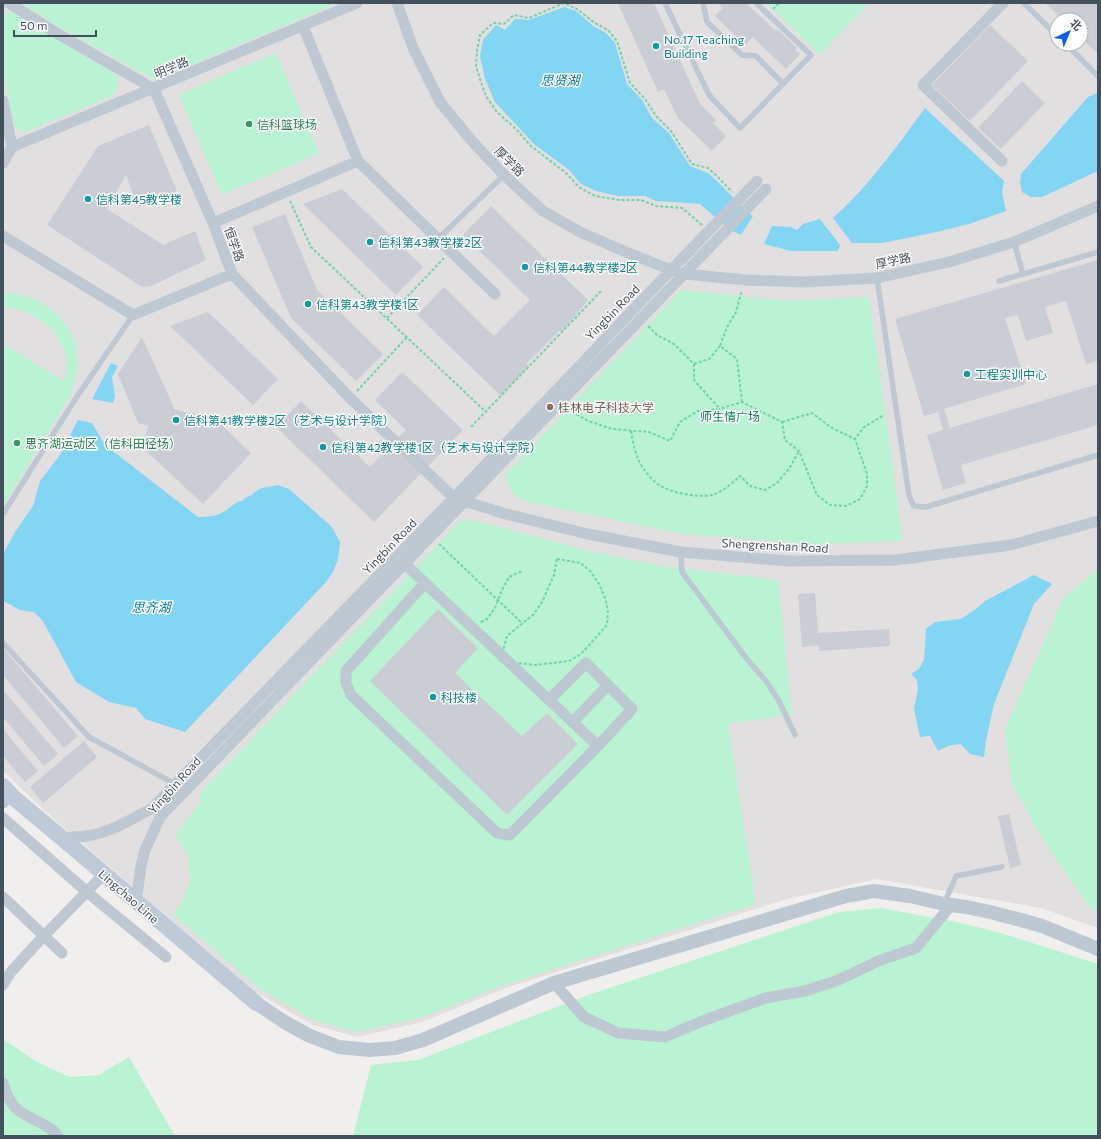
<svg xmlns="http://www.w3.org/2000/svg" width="1101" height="1139" font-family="Commissioner,'Noto Sans SC',sans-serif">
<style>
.education{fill:#e2dfe0;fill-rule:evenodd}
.green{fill:#b9f3d3}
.water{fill:#82d5f3}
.building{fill:#cacdd4}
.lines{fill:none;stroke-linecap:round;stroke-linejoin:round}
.path{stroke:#6ed4a8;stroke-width:2;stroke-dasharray:3 2;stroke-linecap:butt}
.service{stroke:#bdc8d2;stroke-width:5.5}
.minor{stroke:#bdc8d2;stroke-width:11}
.tertiary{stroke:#bdc8d2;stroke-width:14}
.secondary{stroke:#bfcad9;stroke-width:16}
.culture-dot{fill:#0f9aa8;stroke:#fff;stroke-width:1.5}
.leisure-dot{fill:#2e9e5b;stroke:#fff;stroke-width:1.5}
.education-dot{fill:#8d6e63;stroke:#fff;stroke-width:1.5}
.labels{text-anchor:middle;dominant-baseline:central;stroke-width:3;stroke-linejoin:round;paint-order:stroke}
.culture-label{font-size:12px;fill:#0d838f;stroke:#fff;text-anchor:start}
.street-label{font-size:12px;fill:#45505d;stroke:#fff}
.leisure-label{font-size:12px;fill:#27864d;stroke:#fff;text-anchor:start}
.education-label{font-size:12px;fill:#785e54;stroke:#fff;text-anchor:start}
.park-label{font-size:12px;fill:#0f8552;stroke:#fff}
.water-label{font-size:13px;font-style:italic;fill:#017ead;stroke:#fff}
</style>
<rect width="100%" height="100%" fill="#f1eeee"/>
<!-- education -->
<path class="education" d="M3,3H1098V928L1041,908L877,879L787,899L506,988L422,1022L357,1037L311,1024L254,991L47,813L3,771ZM1057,20H1081V44H1057Z"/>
<!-- green -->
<path class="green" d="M22,3H338L155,80L59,27Z
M767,3H869L820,55Z
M11,12L116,75C120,82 118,91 112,96L25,132L16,128L13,120L3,68V14Z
M276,53L319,153L222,195L178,95Z
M681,290L789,301L869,297L903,541L815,544L684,534L524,501C511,493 509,489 505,475Z
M13,293C67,302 93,350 68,399L3,506V344L64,381C77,345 40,306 3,308V294Z
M461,520H473L593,552L668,567L778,580L792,714L728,724L756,904L504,985L420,1018L357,1032L311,1019L258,987L173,914L183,901L190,880L188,855L175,835L200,803V793Z
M1098,569V912L1091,909L1046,845L1012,784L1005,729L1064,597Z
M881,908L961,923L1001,933L1098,964V1136H353L371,1065L418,1060L588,995L839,912Z
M3,1039L37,1062L70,1077L99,1075L129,1057L175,1136H3Z"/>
<!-- water -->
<path class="water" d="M564,7L576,11L593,26L606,33L615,43L627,84L642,100L652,118L669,133L690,166L708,173L719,183L746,211L753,216L741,235L729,229L700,204L675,202L656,201L645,196H618L596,191L581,184L569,170L534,144L495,102L485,79L480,56L483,40L496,25L505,30L515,19L529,20Z
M1097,93L1098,171L1042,197H1031L1022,192L1020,183L1021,174L1088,97Z
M925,108L1004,181L1002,192L1006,211L969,224L932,233L882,243H852L833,218C869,186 897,146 925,108Z
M820,219L840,245L838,251H791L764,244L772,226L791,227L797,230L803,224Z
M111,363L118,366L112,377L115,396L113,403L92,399Z
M78,420L92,423L105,445L198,517C209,517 219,516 228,509C233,505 235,502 242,501L245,498L250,496L255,492L262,488L278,485L289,489L332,527L340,542L338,559L333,572L326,582L185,732L145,719L136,708L109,702L76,682L43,621L34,612L20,610L3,601V554L15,532L33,506L40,481L60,455Z
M1034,575L1052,584L1034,604L994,704L986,740L984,757L970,754L961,744L948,746L938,751L930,736L920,737L914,709L918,690L917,680L911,674L919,669L924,660L926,629L935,622L961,619L976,609L985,601Z"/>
<!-- building -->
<path class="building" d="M618,3H654L700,104L716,120L713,123L726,136L712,151L677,117L664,89L658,92Z
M718,3H746L776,31L777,29L797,48L795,50L800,54L786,69L753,37L745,45L715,16L723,8Z
M1045,3H1098V54L1081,38V20H1063Z
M990,25L1028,61L970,121L932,85Z
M1022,81L1045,103L1001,149L978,128Z
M149,125L177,191L138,207L126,175L107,209L163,245L195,231L206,260L151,286L142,287L47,225L98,146Z
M342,189L423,267L396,295L303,204Z
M491,206L588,300L562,332L560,330L526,364L529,366L501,396L417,315L444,287L494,336L530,300L463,235Z
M285,214L317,290L383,354L356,381L291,318L252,227Z
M1098,260V361L1086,364L1066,301L1045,307L1053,333L1026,341L1018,315L1005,318L1026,384L944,409L950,428L1098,384V425L961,465L966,483L943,490L927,435L943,430L938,412L924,416L895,319Z
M208,312L278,379L253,405L170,326Z
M142,337L175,410L213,417L251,453L203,504L143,448L148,426L138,423L118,374Z
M402,372L463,430L374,522L276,427L301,401L370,467L406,430L375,400Z
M815,593L818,633L889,629L890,646L819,651V645L802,647L798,594Z
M438,609L478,648L455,673L522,736L547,713L578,744L507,815L370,681Z
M3,648L78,736L64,748L3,675Z
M3,690L58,754L44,766L3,717Z
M3,729L38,771L25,782L3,756Z
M84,741L97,757L43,803L30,787Z
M1009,814L1021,865L1010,868L998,816Z"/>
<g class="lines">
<!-- path -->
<path class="path" d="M773,9L779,3
M290,201L311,247L486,412
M702,225L682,208L656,206L641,200H619L595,196L579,187L566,173L531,146L516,129L497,112L486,96L481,82L476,67L477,50L480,35L493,23L504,24L514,15L529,18L564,3L577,9L595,23L608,30L617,41L630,83L645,99L656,116L671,131L692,164L708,168L717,176L732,192
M387,318L444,258
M648,326L657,335L674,344L694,364V380L719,408
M694,364L709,359L720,346
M357,391L407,337
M742,402L737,359L720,346L727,327L736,312L742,290
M568,409L588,421L612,429L649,432L670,441L680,422L698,411L719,409L742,402L782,422L785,440L799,451L817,495L830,505L846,506L860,499L867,486V474L855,439L864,427L884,415
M782,422L812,413L832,428L855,439
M471,427L602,290
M631,431C633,440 634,451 639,461C643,469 653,482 661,486C672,493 700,498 712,495C723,492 732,483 740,476L750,486L765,490L777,483L789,469L799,451
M439,544L522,623
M557,559L581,563L591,572L599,584L605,598L608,610L607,625L581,654L569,661L535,665L500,661L507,636L534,614L542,602L554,575Z
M481,622L487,619L495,608L501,592L509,577L522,571"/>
<!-- service -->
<path class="service" d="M665,3L709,95L740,128L811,55L756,3
M703,3L707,22L742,55L756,56L783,84
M1024,3L1057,36
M1066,44L1098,76
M438,239L504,175
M1014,242L1023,274
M877,278L909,496L914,506L926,507L1098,455
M999,281L1098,252
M3,514L76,398L133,315
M681,552L682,572L746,658L766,681L779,701L795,735
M3,643L89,737L175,784
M944,904L956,876L1002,867"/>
<!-- minor -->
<path class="minor" d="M9,3L53,31L154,89L213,223L232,274L350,398L454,498L464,501L506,514L588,534L681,552L788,561L895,560L1011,545L1098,521
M397,3L413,48L440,102L471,140L504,175L543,211L580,232L626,252L671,270L684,274L745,280L804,282L877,278L949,262L1014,242L1098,206
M303,26L358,161
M3,101L12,147
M1002,161L923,85L1003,3
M3,163L12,147L357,3
M213,223L358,161L438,239L495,294
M3,236L133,315L232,274
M404,563L425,583L598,746L510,835L497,833L351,695L346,683V671L425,583
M549,700L586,663L632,709L598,746
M573,722L608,685
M3,803L11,794
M3,818L87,892L166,957
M62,838C70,837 79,837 87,836C111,832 130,820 151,809L447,505L671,270L757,181
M3,897L62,953
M136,902L141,866L145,850L160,817L766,189
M554,983L584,1017L618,1033L665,1037L705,1020L766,998L805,991L836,981L881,960L916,948L952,904
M3,985L10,973L40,940L104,874
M3,1083C11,1110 19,1112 43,1124C49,1128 54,1130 58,1136"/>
<!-- tertiary -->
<path class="tertiary" d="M256,1003L286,1023L310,1036L339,1047L369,1050L395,1048L423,1040L554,983L846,896L874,891L910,896L944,904L966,907L990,912L1021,920L1042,926L1098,949"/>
<!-- secondary -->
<path class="secondary" d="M3,786L14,798L62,838L256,1003"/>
</g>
<!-- markers -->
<g class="culture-dot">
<circle cx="656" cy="46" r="4"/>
<circle cx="88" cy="199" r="4"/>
<circle cx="370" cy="242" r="4"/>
<circle cx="525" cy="267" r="4"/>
<circle cx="308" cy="304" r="4"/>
<circle cx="967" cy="374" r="4"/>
<circle cx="176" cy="420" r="4"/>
<circle cx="323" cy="447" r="4"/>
<circle cx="433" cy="697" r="4"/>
</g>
<g class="leisure-dot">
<circle cx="249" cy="124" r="4"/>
<circle cx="17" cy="443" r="4"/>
</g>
<circle class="education-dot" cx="550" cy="407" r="4"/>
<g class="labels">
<!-- culture labels -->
<g class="culture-label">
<text x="664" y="39">No.17 Teaching<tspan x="664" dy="14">Building</tspan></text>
<text x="96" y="199">信科第45教学楼</text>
<text x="378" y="242">信科第43教学楼2区</text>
<text x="533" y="267">信科第44教学楼2区</text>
<text x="316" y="304">信科第43教学楼1区</text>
<text x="975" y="374">工程实训中心</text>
<text x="184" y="420">信科第41教学楼2区（艺术与设计学院）</text>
<text x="331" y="447">信科第42教学楼1区（艺术与设计学院）</text>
<text x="441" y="697">科技楼</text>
</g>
<!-- street labels -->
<g class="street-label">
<text transform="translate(171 67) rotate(-23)">明学路</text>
<text transform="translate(510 161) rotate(45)">厚学路</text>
<text transform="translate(235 244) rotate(70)">恒学路</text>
<text transform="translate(893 260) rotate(-12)">厚学路</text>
<text transform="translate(612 312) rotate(-46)">Yingbin Road</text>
<text transform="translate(775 545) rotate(3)">Shengrenshan Road</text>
<text transform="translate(389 546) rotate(-46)">Yingbin Road</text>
<text transform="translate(174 785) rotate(-48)">Yingbin Road</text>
<text transform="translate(129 896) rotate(41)">Lingchao Line</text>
</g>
<!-- leisure labels -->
<g class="leisure-label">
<text x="257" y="124">信科篮球场</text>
<text x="25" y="443">思齐湖运动区（信科田径场）</text>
</g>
<!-- education labels -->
<g class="education-label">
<text x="558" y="407">桂林电子科技大学</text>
</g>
<!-- park labels -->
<g class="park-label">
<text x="730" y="416">师生情广场</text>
</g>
<!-- water labels -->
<g class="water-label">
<text x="560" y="80">思贤湖</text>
<text x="151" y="607">思齐湖</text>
</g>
</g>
<!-- border -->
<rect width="1101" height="1139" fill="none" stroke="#45505d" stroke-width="8"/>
<!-- north arrow -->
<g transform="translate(1069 32) rotate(44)"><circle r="19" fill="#ffffff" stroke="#b5b9be"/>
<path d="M0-3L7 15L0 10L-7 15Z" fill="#0960f0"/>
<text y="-6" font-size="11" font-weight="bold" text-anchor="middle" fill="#45505d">北</text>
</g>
<!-- scale -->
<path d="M14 30v6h82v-6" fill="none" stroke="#45505d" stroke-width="2"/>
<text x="20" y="30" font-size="12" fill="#45505d" stroke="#ffffff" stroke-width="3" paint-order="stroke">50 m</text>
</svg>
